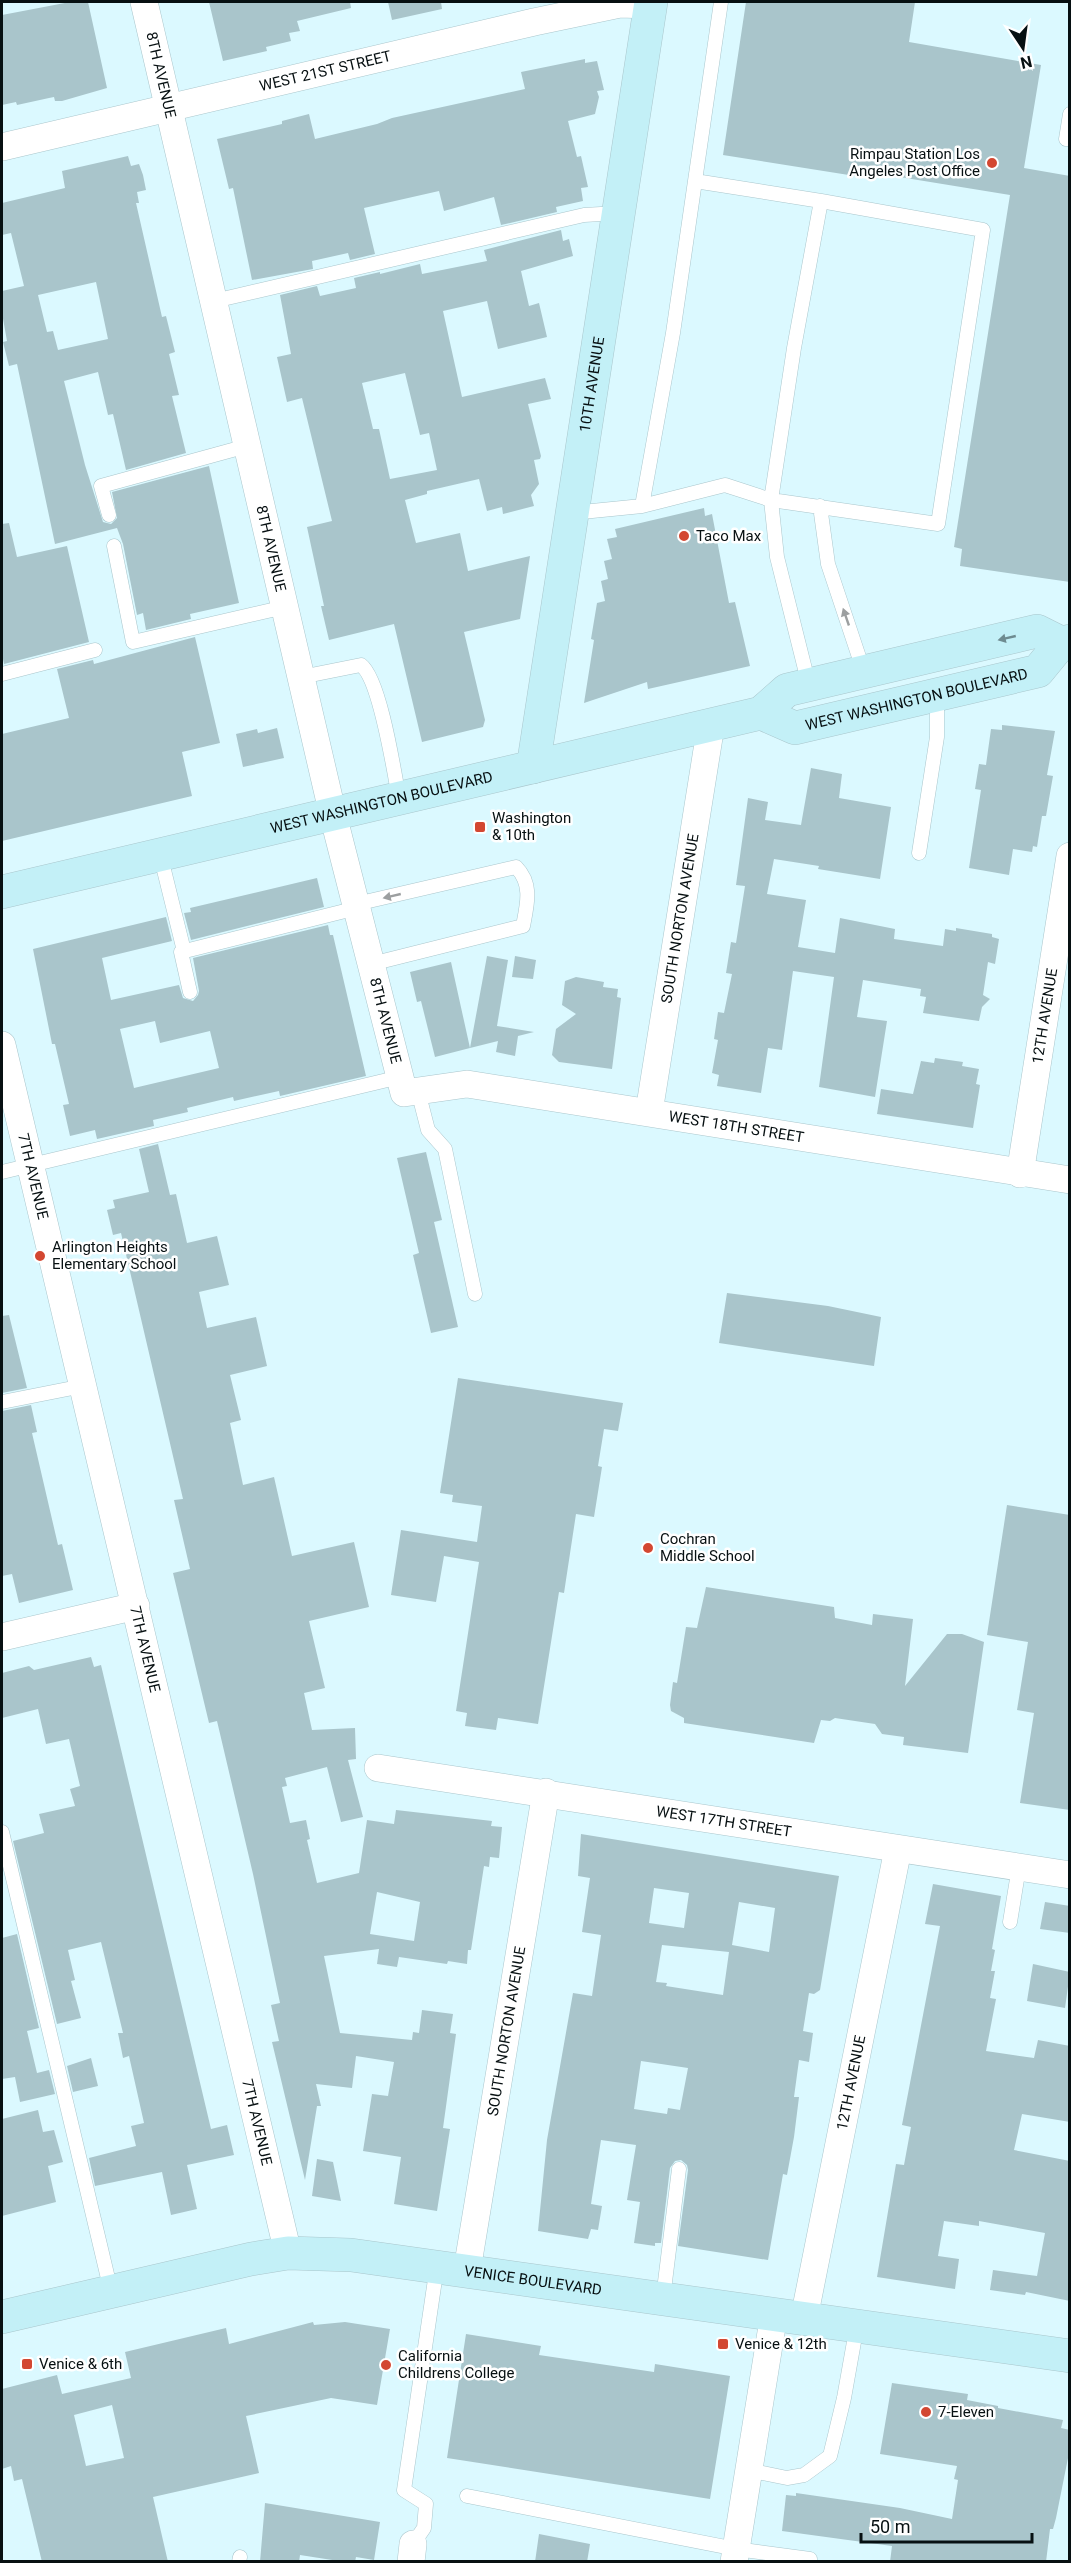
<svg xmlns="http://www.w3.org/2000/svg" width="1071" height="2563" font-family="Roboto,sans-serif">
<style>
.building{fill:#a9c5cb;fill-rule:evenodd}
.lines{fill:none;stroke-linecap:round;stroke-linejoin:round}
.lane-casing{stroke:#aac6cc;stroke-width:15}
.street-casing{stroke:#aac6cc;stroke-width:28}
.secondary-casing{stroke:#aac6cc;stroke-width:34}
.lane{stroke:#fff;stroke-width:14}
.street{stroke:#fff;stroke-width:27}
.secondary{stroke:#c3f0f7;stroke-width:33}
.oneway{fill:#9c9fa0}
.oneway2{fill:#6e8b90}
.poi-dot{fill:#d34731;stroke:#fff;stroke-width:2}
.labels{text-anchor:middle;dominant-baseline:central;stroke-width:5;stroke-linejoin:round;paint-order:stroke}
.street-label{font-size:15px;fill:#071012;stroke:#fff}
.poi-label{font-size:15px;fill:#071012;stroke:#fff;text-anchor:start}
</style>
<rect width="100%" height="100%" fill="#dbf9ff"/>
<!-- building -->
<path class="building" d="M70,2H88L107,88L62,101H55L54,97L49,98L17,105L16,102L2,105V15Z
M209,2H350L351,8L297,21L300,31L289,33L291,41L266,47L267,51L223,61Z
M388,2H441L442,9L392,20Z
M746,2H915L909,42L1041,65L1024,168L1070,176V582L960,566L962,549L954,547L1010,195L875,173L874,179L723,155Z
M585,59V63L597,61L604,90L597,91L599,97L595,114L568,121L577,157L581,156L588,187L581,188L583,201L556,207L557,212L501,225L494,197L444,211L439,191L364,208L375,254L350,260L348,253L312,261L313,269L252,280L233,188L229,189L217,139L282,124V121L309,114L315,139L377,124L392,118L525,89L521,72Z
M128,156L131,166L139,164L143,175L146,190L137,192L139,203H136L162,317L166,316L175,352L169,354L179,395L172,396L186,453L126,470L113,414L108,415L98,372L64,381L85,465L103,522L111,524L117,518L112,492L209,466L239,603L190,614L191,619L146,630L143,613L137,615L123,544L117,528L55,544L17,364L9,366L3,342L7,341L2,313V291L24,286L11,233L2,235V203L65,188L62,171ZM96,282L108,339L58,350L53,331L47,332L38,295Z
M561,230L563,241L569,239L573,256L521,271L529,306L539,303L547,337L498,349L487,301L443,311L462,397L545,378L551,399L528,404L541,456L540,459L534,460L539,484L531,495L534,506L503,514L502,507L487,511L479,479L427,491V494L405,500L416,543L460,533L468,571L530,556L520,619L464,632L485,720L483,727L422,742L394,624L329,640L321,606H324L307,527L332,521L302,398L287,402L277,357L291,354L280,295L317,286L320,296L356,288L354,278L380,272V274L420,264L422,274L487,261L484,250ZM405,373L420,435L429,433L437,470L390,479L379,429H373L362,383Z
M704,508L705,516L712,514L729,603L735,602L750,666L648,689L647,682L584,703L594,640L591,639L597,603L605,601L601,581L608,579L604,561L612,559L607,539L617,537L615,529Z
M9,523L17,557L67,546L89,642L4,664L2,654V524Z
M195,637L220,743L182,752L192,796L2,841V734L69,718L57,669L93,660L94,664Z
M1002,725L1055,731L1047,775L1053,776L1046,816H1042L1037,847L1033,846L1032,852L1013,849L1009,875L969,868L981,790L975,789L979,764L986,765L991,729L1002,730Z
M277,728L284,758L243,767L236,734L257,729L258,733Z
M811,768L842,774L839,798L891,807L880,879L818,869L819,866L774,859L767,894L806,900L798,947L835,953L840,918L895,929L894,939L943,946L945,929L956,931V928L992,934V937L999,939L995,964L988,962L983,995L990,999L982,1007L979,1021L923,1013L926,997L920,996L921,989L863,980L857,1017L887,1021L875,1097L819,1087L834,977L793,971L782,1050L768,1048L761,1093L717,1086L719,1075L712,1073L718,1040L714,1039L718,1012L724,1013L732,974L726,973L731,942L736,943L745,886L736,885L748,798L768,802L765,820L801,825Z
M317,878L324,907L191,940L184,913L191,912L190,908Z
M166,917L172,941L102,958L111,1000L179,985L183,998L193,1001L198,995L199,991L193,958L328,925L330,935H333L366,1076L280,1096L279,1091L234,1101L233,1097L187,1108L188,1112L153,1120L154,1126L97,1139L95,1130L70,1136L63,1105L69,1104L55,1044H52L33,949ZM155,1021L160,1043L210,1031L219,1068L134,1088L120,1029Z
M487,956L508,960L497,1026L534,1032L518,1036L515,1056L496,1052L498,1041L470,1048Z
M515,956L536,960L533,979L512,977Z
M451,962L470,1048L435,1057L421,1001L417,1002L410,972Z
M576,977L604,982L603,987L618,989L617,997L621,998L612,1069L559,1062L552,1055L556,1029L576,1014L562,1005L565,981Z
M935,1058L963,1062L962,1066L979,1069L976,1084L980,1085L973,1128L877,1114L881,1089L913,1094L921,1061L934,1063Z
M158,1144L170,1195L176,1194L187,1243L217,1236L229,1285L199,1292L207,1328L256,1317L267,1366L230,1375L241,1420L230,1423L243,1485L274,1477L292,1556L354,1542L369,1607L309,1621L325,1688L304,1693L312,1730L355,1728L356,1759L348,1760L363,1817L341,1822L327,1767L285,1778L287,1786L282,1787L290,1823L306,1820L310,1839L307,1840L317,1883L359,1873L367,1820L394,1824L396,1810L492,1821L491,1826L502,1827L499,1858L490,1857L489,1867L484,1866L471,1950H468L467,1964L448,1961L447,1964L399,1957L397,1967L377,1964L379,1949L324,1956L340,2033L412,2040L413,2032L419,2033L422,2010L453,2014L450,2033L456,2034L443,2128L450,2129L437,2211L394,2204L401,2157L363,2151L372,2094L388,2096L394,2062L356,2056L352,2088L316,2084L321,2106H317L305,2180L272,2042L279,2041L271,2005L280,2003L253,1874L217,1721L209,1723L173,1573L190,1569L174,1500L183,1499L121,1233L113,1235L107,1210L115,1208L113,1200L149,1192L139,1149ZM377,1892L420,1902L414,1941L370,1934Z
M426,1152L442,1220L434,1222L458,1327L431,1333L413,1255L419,1253L397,1158Z
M727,1293L828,1306L881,1317L874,1366L719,1343Z
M9,1315L27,1388L2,1393V1316Z
M458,1378L623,1403L618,1431L604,1429L598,1466L602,1467L594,1517L576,1514L564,1593L559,1592L538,1724L498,1718L496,1730L465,1726L467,1713L456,1711L479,1562L444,1556L436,1602L391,1595L401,1530L477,1542L482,1506L452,1502L453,1495L440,1493Z
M31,1405L37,1432L32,1433L58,1545L62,1544L73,1590L19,1603L12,1574L2,1576V1411Z
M1007,1505L1070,1515V1810L1020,1803L1034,1713L1017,1710L1028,1642L987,1635Z
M706,1587L834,1607L835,1618L872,1625L873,1614L913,1619L905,1686L947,1634H962L984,1642L968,1753L903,1745L904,1737L882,1734L875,1724L835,1718L830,1721L821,1720L814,1743L684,1723V1718L671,1711L670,1705L673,1682L677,1683L686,1627L697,1628Z
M91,1657L94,1667L101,1665L211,2129L227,2125L234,2155L187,2165L197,2209L171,2215L162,2172L95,2186L89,2158L136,2146L131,2126L144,2123L129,2056L123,2058L118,2033H123L101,1942L68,1950L75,1980L71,1981L81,2018L57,2024L13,1841L44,1833L39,1814L75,1806L70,1789L80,1786L69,1739L46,1744L38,1709L2,1718V1673L29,1666L34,1670Z
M581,1834L839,1876L820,1990L814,1994L809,1993L803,2031L813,2033L809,2062L799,2060L794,2097H799L794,2137L787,2175L783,2174L768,2260L678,2246L688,2170L687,2165L681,2160L675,2161L670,2168L661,2243H655V2246L634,2243L640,2202L627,2200L636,2145L601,2140L591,2204L602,2206L598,2230L591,2229L588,2239L538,2231L547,2140L573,1993L592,1996L601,1935L582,1932L590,1878L578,1876ZM654,1888L689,1893L684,1928L649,1923ZM739,1902L775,1908L769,1952L732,1945ZM662,1945L729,1952L723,1995L666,1986L667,1983L656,1982ZM641,2061L688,2068L680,2110L668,2108L667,2114L634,2109Z
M933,1884L1001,1896L992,1949L995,1950L991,1971H995L990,1998L996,1999L986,2051L1034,2058L1038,2040L1070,2046V2122L1022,2114L1014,2150L1070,2161V2301L1026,2292L1025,2295L990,2290L993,2270L1037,2276L1045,2233L979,2221V2226L944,2221L938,2256L959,2259L955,2289L877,2277L896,2164L904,2165L911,2127L902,2125L940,1926L925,1924Z
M1045,1902L1070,1906V1933L1040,1929Z
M17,1934L39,2028L27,2031L37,2073L49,2070L55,2094L20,2102L15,2077L2,2079V1938Z
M1033,1964L1070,1972L1065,2008L1027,2001Z
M91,2058L98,2086L73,2092L67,2066Z
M38,2110L43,2132L54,2130L63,2162L48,2166L56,2202L2,2216V2119Z
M317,2159L333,2162L341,2201L312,2196Z
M313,2322L314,2325L345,2322L390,2329L377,2405L331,2398L246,2416L259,2473L153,2497L168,2562H42L22,2479L14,2481L11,2466L2,2469V2389L57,2375L62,2394L131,2378L125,2352L226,2328L229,2344ZM112,2405L124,2458L86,2466L74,2415Z
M466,2334L541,2346L539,2355L654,2372L655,2364L730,2376L710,2499L447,2458Z
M892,2383L968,2394L967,2400L998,2406V2408L1063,2420L1061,2428L1070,2430V2448L1056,2518L1053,2529H1050L1046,2562H890L892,2546L782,2531L786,2495L796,2496V2493L900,2508L952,2519L958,2480L954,2479L957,2466L880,2454Z
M265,2503L380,2522L374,2560L356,2557L355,2562H345L300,2555L299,2562H260Z
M539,2534L590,2544L587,2562H535Z"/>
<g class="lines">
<defs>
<path id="lane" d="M1070,114L1066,139H1070
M695,181L721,2
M214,301L584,215L618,213
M642,506L725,485L771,500L938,524L983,230L821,201
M820,506L828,564L864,672
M572,513L642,506L673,333L695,181L821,201L794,348L771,500L777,557L809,685
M109,515L101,486L247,446
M114,546L133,642L285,607
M2,674L95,650
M301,677L361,665C380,679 394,771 399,798
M919,853L937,737V695
M160,854L184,951
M356,904L516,867C533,884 527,905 523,926L371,964
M190,992L181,952L357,908
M418,1091L428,1130L445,1149L475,1294
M2,1172L400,1077
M2,1402L83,1386
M2,1832L111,2291
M1010,1922L1019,1867
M663,2298L679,2169
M748,2470L787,2478L804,2475L830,2456L844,2398L857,2325
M467,2496L736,2549L810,2559L809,2562
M413,2544L424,2528L426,2504L404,2490L437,2266
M239,2562L240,2557"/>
<g id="street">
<path id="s1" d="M144,2L333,815L404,1093L467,1084L1070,1180"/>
<path id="s2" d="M2,147L534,22L620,4L650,5"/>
<path id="s3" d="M2,1045L288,2253"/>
<path id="s4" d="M649,1112L711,725"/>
<path id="s5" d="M1020,1174L1070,856"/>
<path d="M2,1637L136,1606"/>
<path id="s6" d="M378,1768L1070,1875"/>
<path id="s7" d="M467,2270L546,1792"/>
<path id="s8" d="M804,2318L898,1849"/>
<path d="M411,2562L413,2544"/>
<path d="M734,2562L774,2314"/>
</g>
<g id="secondary">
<path id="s9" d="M761,713L795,728L1038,671L1061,643L1070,641"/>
<path id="s10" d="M533,767L651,2"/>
<path id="s11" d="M2,892L761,713L787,690L1037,631L1061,643"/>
<path id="s12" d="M2,2317L251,2259L288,2253L351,2255L1070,2356"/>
</g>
</defs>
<!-- lane casing -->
<use href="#lane" class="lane-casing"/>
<!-- street casing -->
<use href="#street" class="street-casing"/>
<!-- secondary casing -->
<use href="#secondary" class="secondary-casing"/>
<!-- lane -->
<use href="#lane" class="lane"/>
<!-- street -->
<use href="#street" class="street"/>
<!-- secondary -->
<use href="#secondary" class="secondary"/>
</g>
<!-- one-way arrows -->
<defs><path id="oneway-solid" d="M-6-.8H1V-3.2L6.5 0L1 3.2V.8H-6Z" transform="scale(1.5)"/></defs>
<g class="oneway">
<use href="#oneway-solid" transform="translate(846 617) rotate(-109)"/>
<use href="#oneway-solid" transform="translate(392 896) rotate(167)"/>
</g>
<use class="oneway2" href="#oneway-solid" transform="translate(1007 638) rotate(167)"/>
<!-- markers -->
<g class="poi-dot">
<circle cx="992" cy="163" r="6"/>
<circle cx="684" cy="536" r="6"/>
<rect x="474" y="821" width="12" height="12" rx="3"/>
<circle cx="40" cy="1256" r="6"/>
<circle cx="648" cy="1548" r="6"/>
<rect x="717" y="2338" width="12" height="12" rx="3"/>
<rect x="21" y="2358" width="12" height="12" rx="3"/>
<circle cx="386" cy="2365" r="6"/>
<circle cx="926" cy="2412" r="6"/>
</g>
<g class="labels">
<!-- street labels -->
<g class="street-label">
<text stroke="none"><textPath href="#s2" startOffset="332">WEST 21ST STREET</textPath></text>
<text stroke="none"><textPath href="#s1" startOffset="75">8TH AVENUE</textPath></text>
<text stroke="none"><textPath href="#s10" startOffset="387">10TH AVENUE</textPath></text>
<text stroke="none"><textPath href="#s1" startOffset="561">8TH AVENUE</textPath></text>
<text stroke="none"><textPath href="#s9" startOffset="162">WEST WASHINGTON BOULEVARD</textPath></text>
<text stroke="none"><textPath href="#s11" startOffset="390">WEST WASHINGTON BOULEVARD</textPath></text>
<text stroke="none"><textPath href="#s4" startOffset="196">SOUTH NORTON AVENUE</textPath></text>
<text stroke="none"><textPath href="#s5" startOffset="160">12TH AVENUE</textPath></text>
<text stroke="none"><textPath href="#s1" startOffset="1047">8TH AVENUE</textPath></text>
<text stroke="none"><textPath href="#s1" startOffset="1458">WEST 18TH STREET</textPath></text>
<text stroke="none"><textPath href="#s3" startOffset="135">7TH AVENUE</textPath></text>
<text stroke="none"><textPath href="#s3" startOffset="621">7TH AVENUE</textPath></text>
<text stroke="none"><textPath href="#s6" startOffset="350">WEST 17TH STREET</textPath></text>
<text stroke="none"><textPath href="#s7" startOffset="242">SOUTH NORTON AVENUE</textPath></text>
<text stroke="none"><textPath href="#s8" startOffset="240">12TH AVENUE</textPath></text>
<text stroke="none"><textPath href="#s3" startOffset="1107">7TH AVENUE</textPath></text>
<text stroke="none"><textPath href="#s12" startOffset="540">VENICE BOULEVARD</textPath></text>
</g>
<!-- poi labels -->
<g class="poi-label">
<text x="980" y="154" text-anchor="end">Rimpau Station Los<tspan x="980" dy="17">Angeles Post Office</tspan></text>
<text x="696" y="536">Taco Max</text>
<text x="492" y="818">Washington<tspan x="492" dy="17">&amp; 10th</tspan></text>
<text x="52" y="1247">Arlington Heights<tspan x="52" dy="17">Elementary School</tspan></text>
<text x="660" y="1539">Cochran<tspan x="660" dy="17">Middle School</tspan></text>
<text x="735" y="2344">Venice &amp; 12th</text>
<text x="398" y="2356">California<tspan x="398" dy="17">Childrens College</tspan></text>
<text x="39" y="2364">Venice &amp; 6th</text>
<text x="938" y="2412">7-Eleven</text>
</g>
</g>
<!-- border -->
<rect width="1071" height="2563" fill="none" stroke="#071012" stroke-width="6"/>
<!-- north arrow -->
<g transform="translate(1023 48) rotate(167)" stroke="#ffffff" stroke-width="4.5" paint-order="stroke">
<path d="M0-4.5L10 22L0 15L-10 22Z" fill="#071012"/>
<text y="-9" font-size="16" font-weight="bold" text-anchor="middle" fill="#071012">N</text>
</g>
<!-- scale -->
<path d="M861 2533v9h171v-9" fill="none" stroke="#071012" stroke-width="3"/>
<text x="870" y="2533" font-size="18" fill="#071012" stroke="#ffffff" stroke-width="4.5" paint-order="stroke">50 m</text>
</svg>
